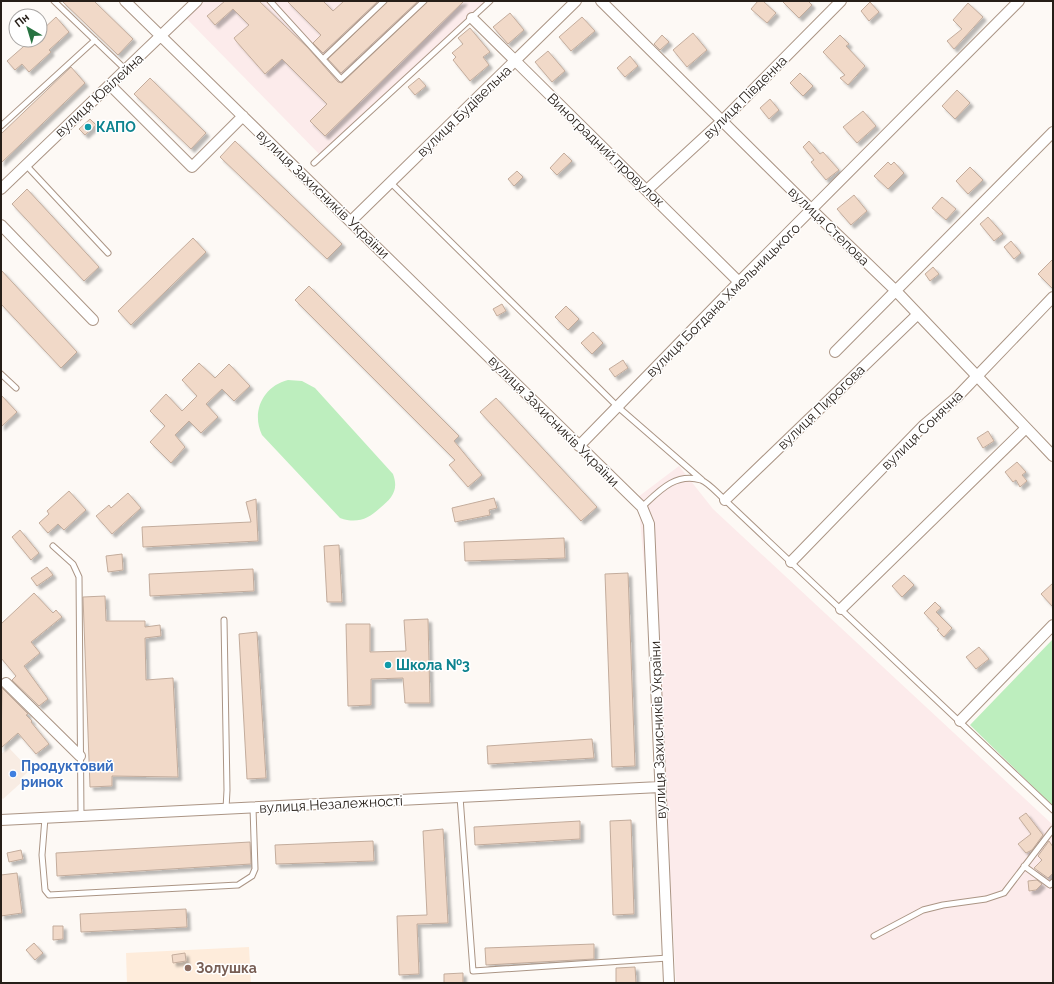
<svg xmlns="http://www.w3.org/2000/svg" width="1054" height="984" font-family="Raleway,sans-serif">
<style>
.built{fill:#f8ece3}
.industrial{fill:#fcebeb}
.education{fill:#feecdb}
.green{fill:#bdeebe}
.building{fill:#f1d9c8;stroke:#c3ac9c;filter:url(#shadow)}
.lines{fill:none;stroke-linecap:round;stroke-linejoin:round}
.service-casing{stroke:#ab9585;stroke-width:7}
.minor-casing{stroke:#ab9585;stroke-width:12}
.service{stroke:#fff;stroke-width:5}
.minor{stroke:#fff;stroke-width:10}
.culture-dot{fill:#0f9aa8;stroke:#fff;stroke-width:1.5}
.shop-dot{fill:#3f7fe0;stroke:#fff;stroke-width:1.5}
.education-dot{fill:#8d6e63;stroke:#fff;stroke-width:1.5}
.labels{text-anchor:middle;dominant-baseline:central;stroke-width:3;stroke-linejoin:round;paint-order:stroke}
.street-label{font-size:14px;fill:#261e18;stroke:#fff}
.culture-label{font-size:14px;font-weight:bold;fill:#0d838f;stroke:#fff;text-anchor:start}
.shop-label{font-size:14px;font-weight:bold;fill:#366cbe;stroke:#fff;text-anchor:start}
.education-label{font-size:14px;font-weight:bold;fill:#785e54;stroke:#fff;text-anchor:start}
</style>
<defs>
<filter id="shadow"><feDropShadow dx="3.5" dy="3.5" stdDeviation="1" flood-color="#0004"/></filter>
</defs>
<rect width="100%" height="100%" fill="#fdf9f5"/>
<!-- built -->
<path class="built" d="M9,748L30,770L22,777L24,780L3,799L1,797V754Z"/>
<!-- industrial -->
<path class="industrial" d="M203,1H486L323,158L186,18Z
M679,466L713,509L1053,825V983H676L667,825L638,497Z"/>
<!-- education -->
<path class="education" d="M249,947L251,983H127L126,953Z"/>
<!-- green -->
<path class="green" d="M288,380L302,381L315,388L393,474C399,490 392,498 380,508C368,519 357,524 340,518L262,435C251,412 263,386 288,380Z
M1053,639V806L970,725Z"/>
<!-- building -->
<path class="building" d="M62,1H94L133,39L118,55Z
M225,1H259L308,48L338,82L342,83L428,1H464L325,136L310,121L327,104L282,59L265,74L236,41L234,38L249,25L233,9L215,25L207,16Z
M287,1H323L333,11L344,1H378L323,53L313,43L321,35Z
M388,1H418L341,73L328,59Z
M758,1H763L776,13L767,23L751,9Z
M782,1H808L812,5L799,18Z
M870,2L879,12L869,21L861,11Z
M968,3L983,17L954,49L947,41L962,29L953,20Z
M510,13L524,30L508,44L493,27Z
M56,17L69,32L49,50L51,52L29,72L22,64L15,70L7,61L31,40H40V32Z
M582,17L595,31L571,51L559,37Z
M470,28L490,52L483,57L489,65L470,81L453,60L456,57L452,53L463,44L458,38Z
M693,33L707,50L687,67L673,50Z
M662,35L669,42L660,50L654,44Z
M840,35L849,44L846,46L865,66L848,85L840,78L845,75L823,52Z
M548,51L565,71L552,82L535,62Z
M630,56L638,66L625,77L617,68Z
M71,67L85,83L1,163V134Z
M800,73L813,86L803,96L790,83Z
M150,78L206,133L191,149L134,94Z
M419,78L426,86L415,95L408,87Z
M957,90L970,103L955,119L942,106Z
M770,99L779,110L769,119L760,108Z
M863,111L876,126L857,143L843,127Z
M90,119L96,125L85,135L79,129Z
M235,141L342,244L327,259L220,157Z
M809,141L820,154L823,152L839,170L826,180L811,162L814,160L803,147Z
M564,153L572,161L557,175L550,168Z
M888,162L891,165L894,162L904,173L888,189L874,176Z
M970,167L983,180L968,194L956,181Z
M517,171L523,177L514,186L508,179Z
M27,189L99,267L84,281L12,204Z
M854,195L867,211L851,225L837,209Z
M942,197L956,209L946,220L932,208Z
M988,217L1003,234L994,241L980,224Z
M193,238L206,252L131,325L118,311Z
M1011,241L1021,253L1014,259L1004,247Z
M1053,259V289L1038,274Z
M933,267L939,274L930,281L925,274Z
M1,270L77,352L61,368L1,304Z
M309,286L459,436L454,441L482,475L468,487L449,465L455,460L295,300Z
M502,304L506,311L497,316L493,309Z
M566,306L579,319L568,330L555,317Z
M593,332L603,343L592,354L581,343Z
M623,360L628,368L615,377L609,369Z
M199,363L215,378L229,364L250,386L234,401L222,389L206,404L218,417L201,433L189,421L175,435L185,447L171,463L150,442L165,426L150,411L166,394L182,411L197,396L182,380Z
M1,395L17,412L1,427Z
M496,398L597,507L581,521L480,412Z
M988,431L994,441L983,448L977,438Z
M1017,462L1026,472L1022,475L1027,481L1020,487L1016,480L1013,482L1005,472Z
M69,491L86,510L64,530L58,524L48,533L39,523L49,514L47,511Z
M128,493L141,508L112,534L96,516L109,505L111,508Z
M494,498L497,508L489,510L490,515L455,522L452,508Z
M256,499L258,541L143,547L142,527L251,522L246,502Z
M20,530L39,553L31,560L12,537Z
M564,538L565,558L465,561L464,542Z
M339,545L342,602H327L324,546Z
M122,554L123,570L108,572L106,556Z
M47,567L53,575L37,586L31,578Z
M253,569L254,591L150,596L149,574Z
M628,573L635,766L612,767L605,574Z
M904,575L914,585L902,597L892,586Z
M1053,583V607L1041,594Z
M34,593L53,613L56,610L62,617L31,642L40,653L24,666L48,699L39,706L12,680L16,676L1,658V624Z
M105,596L106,621H145V627L160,625L161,636L145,638L146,680L173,678L178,777L112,776V786L90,787L83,597Z
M935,602L941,608L936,612L952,628L944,637L937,630L939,629L924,613Z
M428,619L430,703H405L403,678L371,679V705L348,706L346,624H370V652L406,651L404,620Z
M257,632L266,778L247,779L239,634Z
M979,647L989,659L976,669L966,657Z
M2,688L28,714L26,715L32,721L31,722L49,744L36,754L18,733L1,748Z
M592,739L594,758L488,764L487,746Z
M1026,813L1043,835L1032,850L1026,853L1018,844L1031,834L1019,818Z
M631,820L634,914L613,915L610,821Z
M580,821V839L475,845L474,827Z
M443,829L448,923L417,924L419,974L399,975L397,916L427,915L423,831Z
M373,841L374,861L276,864L275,845Z
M1049,841L1053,847V873L1048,878L1034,868L1042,860L1038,856Z
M250,842L251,864L57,876L56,853Z
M21,850L23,859L9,862L7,853Z
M17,873L22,913L1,916V875Z
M1037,880L1042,884L1036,890L1029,891L1028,881Z
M186,909L187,927L81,932L80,914Z
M53,926H63V939L53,940Z
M34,943L43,953L35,960L26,950Z
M594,944V959L486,965L485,948Z
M185,953L186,961L173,963L172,955Z
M635,967L636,983H616V968Z
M463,973V983H444V974Z"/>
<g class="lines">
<defs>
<path id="service" d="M54,1L126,70
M270,1L341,79L424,1
M323,59L384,1
M1,126L95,40
M314,163L490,1
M25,164L108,253
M390,182L618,407L702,480
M1,374L16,388
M642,507C658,492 675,472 701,480C709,483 718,494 725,500L1053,810
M53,546L73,564L79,577L81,816
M224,620L227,790L226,809
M460,797L473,971L668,958
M45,818L42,855L45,890L49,895L238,885L252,876L255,869L253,808
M1024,866L1050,885L1053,882
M874,936L923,910L943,905L986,899L1004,893L1053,829"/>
<path id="minor" d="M125,1L642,507L649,524L669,983
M601,1L812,210L896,291L1053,456
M472,18L739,282
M110,85L192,167L243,116
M1,189L197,1
M647,190L722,121L841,1
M351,221L576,1
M1,225L93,320
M835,352L1053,132
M579,446L739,282L1019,1
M725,500L918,314
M791,562L924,425L957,397L1053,297
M841,609L1026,428
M6,683L80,756
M960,721L1053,625
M1,820L660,787"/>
</defs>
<!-- service casing -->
<use href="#service" class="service-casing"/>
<!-- minor casing -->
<use href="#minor" class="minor-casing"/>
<!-- service -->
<use href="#service" class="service"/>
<!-- minor -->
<use href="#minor" class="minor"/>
</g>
<!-- markers -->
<g class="culture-dot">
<circle cx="88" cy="127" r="4"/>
<circle cx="388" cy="665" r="4"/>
</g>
<circle class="shop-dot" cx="13" cy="774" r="4"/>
<circle class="education-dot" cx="188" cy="968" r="4"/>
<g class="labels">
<!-- street labels -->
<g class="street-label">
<text transform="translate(99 95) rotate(-43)">вулиця Ювілейна</text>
<text transform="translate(745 97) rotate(-45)">вулиця Південна</text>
<text transform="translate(464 111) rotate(-44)">вулиця Будівельна</text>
<text transform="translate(606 150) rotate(44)">Виноградний провулок</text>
<text transform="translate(323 194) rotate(44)">вулиця Захисників України</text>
<text transform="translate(829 226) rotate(44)">вулиця Степова</text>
<text transform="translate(723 300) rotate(-45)">вулиця Богдана Хмельницького</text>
<text transform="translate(821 407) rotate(-44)">вулиця Пирогова</text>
<text transform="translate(554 421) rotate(45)">вулиця Захисників України</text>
<text transform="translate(922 430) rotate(-44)">вулиця Сонячна</text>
<text transform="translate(658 730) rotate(-92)">вулиця Захисників України</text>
<text transform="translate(331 804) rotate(-3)">вулиця Незалежності</text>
</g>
<!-- culture labels -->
<g class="culture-label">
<text x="96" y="127">КАПО</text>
<text x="396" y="665">Школа №3</text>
</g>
<!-- shop labels -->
<g class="shop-label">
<text x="21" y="766">Продуктовий<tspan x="21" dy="16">ринок</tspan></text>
</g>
<!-- education labels -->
<g class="education-label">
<text x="196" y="968">Золушка</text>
</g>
</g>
<!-- border -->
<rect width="1054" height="984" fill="none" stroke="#261e18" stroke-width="4"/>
<!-- north arrow -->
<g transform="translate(28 28) rotate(322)"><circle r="19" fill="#ffffff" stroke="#a8a5a3"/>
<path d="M0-3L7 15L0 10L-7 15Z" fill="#277341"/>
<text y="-6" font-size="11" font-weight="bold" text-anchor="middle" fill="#261e18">Пн</text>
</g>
</svg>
